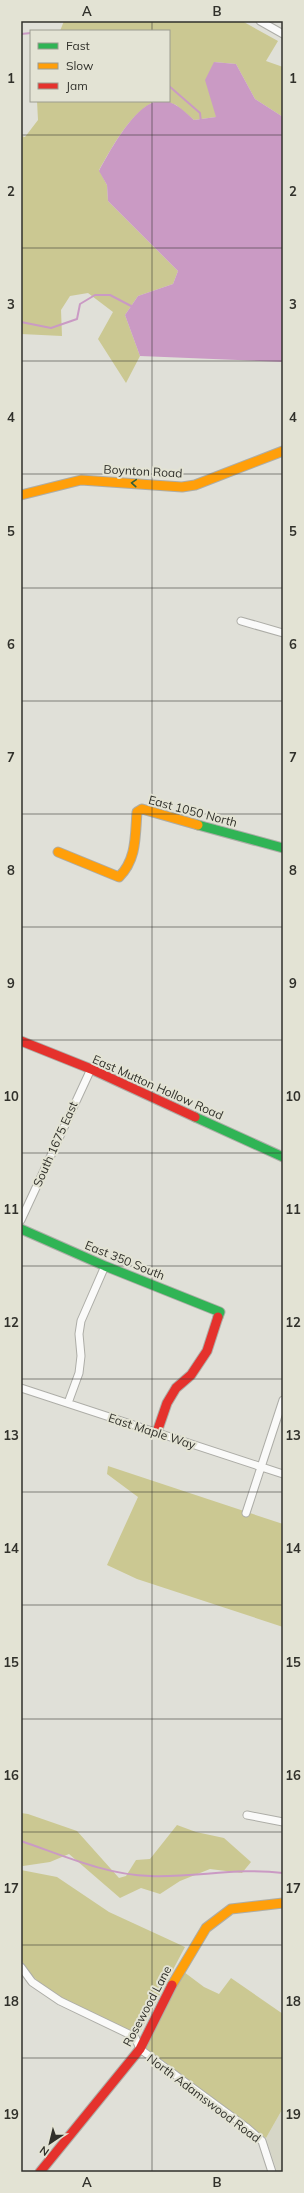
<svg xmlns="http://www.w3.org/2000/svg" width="304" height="2193" font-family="Mulish,sans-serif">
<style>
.built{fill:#d6d6c7}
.green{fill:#cbc892}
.water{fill:#ca9ac4}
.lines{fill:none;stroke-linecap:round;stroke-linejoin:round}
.stream{stroke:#ca9ac4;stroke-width:2}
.street-casing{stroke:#adada7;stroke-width:9}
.fast-casing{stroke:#adada7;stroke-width:11}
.slow-casing{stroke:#adada7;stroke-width:11}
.jam-casing{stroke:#adada7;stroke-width:11}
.street{stroke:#fafaf9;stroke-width:7}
.fast{stroke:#30b455;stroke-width:9}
.slow{stroke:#ff9f0a;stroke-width:9}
.jam{stroke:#e5322d;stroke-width:9}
.oneway{stroke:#315f3a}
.grid{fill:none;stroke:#31312b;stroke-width:1;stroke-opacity:0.55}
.labels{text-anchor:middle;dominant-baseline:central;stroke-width:4;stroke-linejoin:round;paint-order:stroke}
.street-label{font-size:12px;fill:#31312b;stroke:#e3e3d4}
.neatline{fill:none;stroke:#31312b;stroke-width:1.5}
.grid-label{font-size:13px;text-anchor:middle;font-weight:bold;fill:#31312b}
</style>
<rect width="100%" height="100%" fill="#e0e0d8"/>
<!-- built -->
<path class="built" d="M283,2108V2172H277L266,2138Z"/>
<!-- green -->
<path class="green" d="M64,21H242L278,41L266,61L283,67V117L255,99L236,64L214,62L216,117L194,120L176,105L165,101H169V31H60Z
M37,101H155C129,114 113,146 99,170L107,185L108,201L178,271L173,284L138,296L125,315L140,356L126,383L98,339L113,312L88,293L70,296L61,310L62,336L21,334V136L25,137L38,120Z
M108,1466L283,1524V1627L137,1579L107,1565L138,1497L107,1474Z
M21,1813L28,1814L77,1831L119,1878L126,1876L136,1860L150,1859L177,1825L196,1832L224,1838L251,1862L242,1873L210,1869L180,1881L160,1894L141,1888L120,1898L69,1854L50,1862L23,1866L21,1865Z
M21,1870L57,1877L109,1912L185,1947L139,2034C106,2019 36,1995 21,1959Z
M184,1972L204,1987L219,1994L231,1978L283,2014V2108L266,2138L147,2049L145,2046Z"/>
<!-- water -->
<path class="water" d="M214,62L236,64L255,99L283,117V362L140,356L125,315L138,296L173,284L178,271L108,201L107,185L99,171C110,151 139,95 166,101C178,104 186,113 194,120L216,117L205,80Z"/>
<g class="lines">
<!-- stream -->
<path class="stream" d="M21,34L31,33
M169,86L200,113L201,122
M21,322L51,328L77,319L80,304L95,295H110L133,307
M21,1841C62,1855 106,1875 150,1876C194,1878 238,1867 283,1873"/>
<defs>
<path id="street" d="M260,21L283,34
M241,621L283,633
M21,1220L91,1069
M21,1388L283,1474
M68,1403L79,1373L81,1356L79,1334L81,1321L105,1266
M246,1513L283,1400
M247,1815L283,1822
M21,1967L32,1982L60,2001L135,2037L140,2049L246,2127L262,2141L272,2172"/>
<path id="fast" d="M198,825L283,848
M195,1117L283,1157
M21,1229L105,1266L220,1312L218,1317"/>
<path id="slow" d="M21,495L81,480L182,487L195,485L283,451
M58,852L119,877C137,859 135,836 137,812L142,809L198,825
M172,1985L206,1928L231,1909L283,1903"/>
<path id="jam" d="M21,1041L91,1069L195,1117
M157,1432L167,1403L176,1388L191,1375L207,1351L218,1317
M40,2172L140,2049L172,1985"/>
</defs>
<!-- street casing -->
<use href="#street" class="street-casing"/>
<!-- fast casing -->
<use href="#fast" class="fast-casing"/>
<!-- slow casing -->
<use href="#slow" class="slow-casing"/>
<!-- jam casing -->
<use href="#jam" class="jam-casing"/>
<!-- street -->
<use href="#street" class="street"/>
<!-- fast -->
<use href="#fast" class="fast"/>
<!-- slow -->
<use href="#slow" class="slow"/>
<!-- jam -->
<use href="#jam" class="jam"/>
</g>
<!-- one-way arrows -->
<defs><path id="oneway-chevron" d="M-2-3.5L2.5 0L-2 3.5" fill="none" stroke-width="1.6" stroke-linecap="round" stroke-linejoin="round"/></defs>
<use class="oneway" href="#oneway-chevron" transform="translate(134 483) rotate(-176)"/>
<!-- grid -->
<path class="grid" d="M152,21V31M152,101V2172M21,135H283M21,248H283M21,361H283M21,474H283M21,588H283M21,701H283M21,814H283M21,927H283M21,1040H283M21,1153H283M21,1266H283M21,1379H283M21,1492H283M21,1605H283M21,1719H283M21,1832H283M21,1945H283M21,2058H283"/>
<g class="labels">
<!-- street labels -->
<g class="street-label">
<text transform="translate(143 471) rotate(3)">Boynton Road</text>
<text transform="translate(193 811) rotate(15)">East 1050 North</text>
<text transform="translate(158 1087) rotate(24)">East Mutton Hollow Road</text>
<text transform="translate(55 1144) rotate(-66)">South 1675 East</text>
<text transform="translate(125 1260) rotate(22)">East 350 South</text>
<text transform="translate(152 1431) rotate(18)">East Maple Way</text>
<text transform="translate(147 2006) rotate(-62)">Rosewood Lane</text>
<text transform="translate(204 2098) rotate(37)">North Adamswood Road</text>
</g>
</g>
<!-- border -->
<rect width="304" height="2193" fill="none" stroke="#e3e3d4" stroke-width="44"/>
<!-- legend -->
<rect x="30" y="30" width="140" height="72" fill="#e3e3d4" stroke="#9c9c90"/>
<rect x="38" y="43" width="20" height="6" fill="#30b455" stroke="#9c9c90"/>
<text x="66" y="50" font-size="12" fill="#31312b">Fast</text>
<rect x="38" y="63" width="20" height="6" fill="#ff9f0a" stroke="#9c9c90"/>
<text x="66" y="70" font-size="12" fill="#31312b">Slow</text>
<rect x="38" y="83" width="20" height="6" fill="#e5322d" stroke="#9c9c90"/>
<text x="66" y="90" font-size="12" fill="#31312b">Jam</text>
<!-- north arrow -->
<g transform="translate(50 2143) rotate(215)" stroke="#e3e3d4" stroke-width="3" paint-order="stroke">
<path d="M0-3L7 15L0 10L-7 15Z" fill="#31312b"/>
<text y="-6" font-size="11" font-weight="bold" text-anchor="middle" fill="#31312b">N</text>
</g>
<rect x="22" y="22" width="260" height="2149" class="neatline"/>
<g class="grid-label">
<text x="87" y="16">A</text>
<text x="217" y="16">B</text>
<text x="11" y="83">1</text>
<text x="293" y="83">1</text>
<text x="11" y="196">2</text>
<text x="293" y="196">2</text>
<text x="11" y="309">3</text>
<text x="293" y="309">3</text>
<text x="11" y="422">4</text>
<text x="293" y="422">4</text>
<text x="11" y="536">5</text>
<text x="293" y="536">5</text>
<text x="11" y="649">6</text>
<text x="293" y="649">6</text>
<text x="11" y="762">7</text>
<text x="293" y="762">7</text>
<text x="11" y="875">8</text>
<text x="293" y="875">8</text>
<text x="11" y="988">9</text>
<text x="293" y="988">9</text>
<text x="11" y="1101">10</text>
<text x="293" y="1101">10</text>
<text x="11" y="1214">11</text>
<text x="293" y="1214">11</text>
<text x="11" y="1327">12</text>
<text x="293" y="1327">12</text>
<text x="11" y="1440">13</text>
<text x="293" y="1440">13</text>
<text x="11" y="1553">14</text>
<text x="293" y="1553">14</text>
<text x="11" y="1667">15</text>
<text x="293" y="1667">15</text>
<text x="11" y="1780">16</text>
<text x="293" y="1780">16</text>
<text x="11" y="1893">17</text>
<text x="293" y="1893">17</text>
<text x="11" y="2006">18</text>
<text x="293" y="2006">18</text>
<text x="11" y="2119">19</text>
<text x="293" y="2119">19</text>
<text x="87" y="2187">A</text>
<text x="217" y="2187">B</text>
</g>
</svg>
